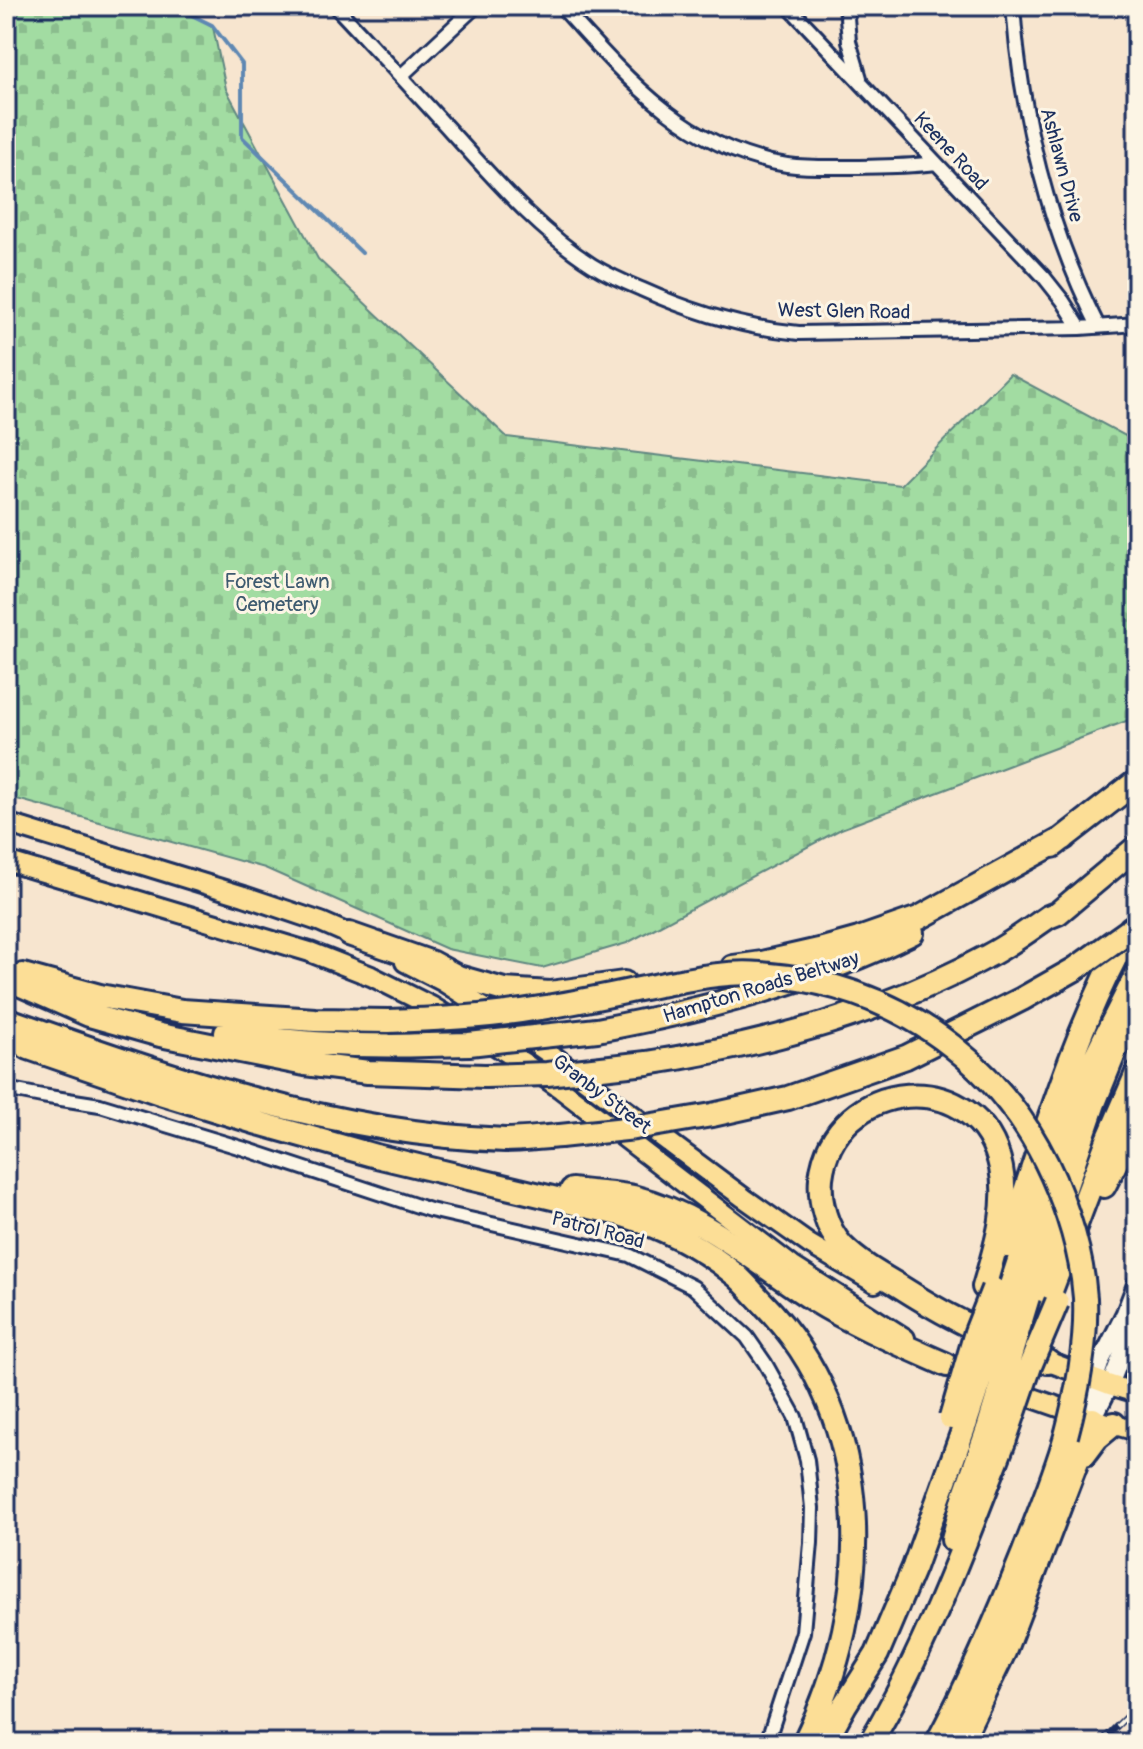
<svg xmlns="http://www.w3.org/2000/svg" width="1143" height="1749" font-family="Pangolin,sans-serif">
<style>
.cemetery{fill:url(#cemetery-stones);stroke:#5e8680;stroke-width:2}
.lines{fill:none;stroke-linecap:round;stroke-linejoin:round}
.stream{stroke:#5f88b3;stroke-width:4}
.minor-casing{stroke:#1b2f5e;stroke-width:18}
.secondary-casing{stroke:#1b2f5e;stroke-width:22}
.primary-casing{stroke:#1b2f5e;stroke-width:24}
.motorway-casing{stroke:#1b2f5e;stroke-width:28}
.minor{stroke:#fcf5e5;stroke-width:12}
.secondary{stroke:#fcf5e5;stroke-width:16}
.primary{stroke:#fcde96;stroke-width:18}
.motorway{stroke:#fcde96;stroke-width:22}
.rail-casing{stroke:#1b2f5e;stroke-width:7}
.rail{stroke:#fcf5e5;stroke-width:4;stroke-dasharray:12;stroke-linecap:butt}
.motorway-bridge-casing{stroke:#1b2f5e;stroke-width:28;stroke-linecap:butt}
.motorway-bridge{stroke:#fcde96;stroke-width:22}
.labels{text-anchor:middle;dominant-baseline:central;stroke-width:6;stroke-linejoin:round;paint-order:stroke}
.street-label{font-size:20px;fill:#1b2f5e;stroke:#fcf5e5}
.park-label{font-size:20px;fill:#3d5a6f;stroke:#fcf5e5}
</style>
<defs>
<pattern id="cemetery-stones" width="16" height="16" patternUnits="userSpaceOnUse" patternTransform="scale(2)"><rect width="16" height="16" fill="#a2dca2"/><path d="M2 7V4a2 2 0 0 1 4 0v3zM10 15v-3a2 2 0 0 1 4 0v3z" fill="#8bbd8e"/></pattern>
</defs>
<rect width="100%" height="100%" fill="#f7e5cf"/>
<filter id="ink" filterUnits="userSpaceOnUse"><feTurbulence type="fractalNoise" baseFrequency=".0125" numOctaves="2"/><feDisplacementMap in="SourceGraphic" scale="16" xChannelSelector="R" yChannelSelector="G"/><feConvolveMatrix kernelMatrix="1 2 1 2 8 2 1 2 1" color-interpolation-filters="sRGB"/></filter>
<g filter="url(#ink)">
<!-- cemetery -->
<path class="cemetery" d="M6,6H181L213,27L226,89L318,259L507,437L900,485L1010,374L1137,442V717L841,829L627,943L542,968L447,949L265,868L6,796Z"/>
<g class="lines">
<!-- stream -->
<path class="stream" d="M173,6L212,25L242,64V137L362,253"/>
<defs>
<path id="minor" d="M335,6C375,49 416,92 455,136C497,182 539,231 592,265C608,275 624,282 641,289C692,312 743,328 799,333L1080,328L1137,324
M561,6C625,77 687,150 787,165C810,168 832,167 855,167C882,166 908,167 935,163
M788,6L1044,277L1063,301L1080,328
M846,6L849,41L860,78
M1013,6C1021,116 1048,228 1098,326
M401,76L476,6
M6,1089L42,1096L100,1105L245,1149L430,1210L629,1255L693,1287L747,1337L765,1363L795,1417L807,1460L812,1508L811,1543L803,1632L769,1736L765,1743"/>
<path id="secondary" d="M1082,1415L1101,1361L1125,1313L1137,1282
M1093,1419L1110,1385L1137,1316"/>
<path id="primary" d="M6,823L244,896L321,922L360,939
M6,861L310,952L371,976L431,1006L524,1063L561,1089L792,1266L905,1338
M405,962L442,981L481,1006L553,1056L744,1198L809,1244L875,1283
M1036,1357L1110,1385L1137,1393
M1010,1390L1093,1419L1137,1431"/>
<path id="motorway" d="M1053,846L1137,781
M349,934L432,963L458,977L504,990L550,993L624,983
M733,967L762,963L819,950L859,939L919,918L1064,838
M23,975L100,996L182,1011L315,1020L389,1021
M12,981L89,1015L160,1035L305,1064L368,1072L485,1076
M6,1019C167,1076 333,1134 505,1140C523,1140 542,1137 560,1136
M597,1030C705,1010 813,982 912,933
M226,1033C293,1044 361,1047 428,1045
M6,1034L29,1048L160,1093L258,1123L376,1156L620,1214C663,1227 702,1247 737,1276C746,1284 754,1294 762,1302C879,1421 875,1601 804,1743
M647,1063C765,1045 881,1014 986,957C1008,946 1028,931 1048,917L1058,913L1137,847
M712,1115L788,1098L906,1057L1022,999L1075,969
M1104,1186L1137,1121
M572,1190C592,1193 614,1193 633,1197C703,1214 756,1263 814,1300C856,1326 902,1345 947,1365
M1007,1246C1043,1139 1075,1027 1131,928
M984,1287C995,1249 1009,1207 1001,1168C980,1063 833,1077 821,1178C819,1202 826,1228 842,1246C858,1262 877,1273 896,1284C915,1296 934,1308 954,1318C984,1334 1016,1347 1048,1362
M1008,1294C1029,1232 1047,1168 1072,1107C1091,1062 1115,1018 1137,974
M1028,1297L1094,1103L1126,1024
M1047,1301L1108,1140L1137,1073
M1085,1454L1097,1438L1114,1424
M953,1540L965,1494L988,1429
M824,1743L845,1705L877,1654L914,1567L966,1422
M870,1743C927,1647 965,1543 1005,1439
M937,1743C970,1681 998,1617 1024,1552C1039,1513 1055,1475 1066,1436
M960,1743L1004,1652L1093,1419"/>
</defs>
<!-- minor casing -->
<use href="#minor" class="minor-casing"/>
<!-- secondary casing -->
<use href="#secondary" class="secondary-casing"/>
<!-- primary casing -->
<use href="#primary" class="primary-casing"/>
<!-- motorway casing -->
<use href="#motorway" class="motorway-casing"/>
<!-- minor -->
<use href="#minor" class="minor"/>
<!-- secondary -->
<use href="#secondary" class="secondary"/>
<!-- primary -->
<use href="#primary" class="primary"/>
<!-- motorway -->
<use href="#motorway" class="motorway"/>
<defs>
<path id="rail" d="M1100,1743L1137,1706"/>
</defs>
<!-- rail casing -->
<use href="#rail" class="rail-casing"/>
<!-- rail -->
<use href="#rail" class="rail"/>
<defs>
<path id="motorway-bridge" d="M1075,969L1137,925
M389,1021C440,1019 490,1017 540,1008C580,1002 619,993 659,985C692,979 726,971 760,974C908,985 1022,1075 1068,1216C1077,1243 1083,1270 1085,1298C1087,1345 1078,1391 1066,1436
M428,1045L469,1044L597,1030
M485,1076L547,1074L647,1063
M560,1136L635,1128L712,1115
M951,1418L976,1332L993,1289
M966,1422L1008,1294
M988,1429L1028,1297
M1005,1439L1030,1366L1057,1302"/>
</defs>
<!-- motorway-bridge casing -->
<use href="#motorway-bridge" class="motorway-bridge-casing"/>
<!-- motorway-bridge -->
<use href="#motorway-bridge" class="motorway-bridge"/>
</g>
</g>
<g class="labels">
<!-- street labels -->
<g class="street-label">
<text transform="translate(951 151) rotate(47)">Keene Road</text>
<text transform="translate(1062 165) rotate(75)">Ashlawn Drive</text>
<text transform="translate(844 311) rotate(1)">West Glen Road</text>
<text transform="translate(761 987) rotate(-17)">Hampton Roads Beltway</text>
<text transform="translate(602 1094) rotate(37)">Granby Street</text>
<text transform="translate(598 1230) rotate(15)">Patrol Road</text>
</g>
<!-- park labels -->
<g class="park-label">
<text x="277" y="581">Forest Lawn<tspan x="277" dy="23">Cemetery</tspan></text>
</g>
</g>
<!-- margin -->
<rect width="1143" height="1749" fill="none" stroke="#fcf5e5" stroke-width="32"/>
<rect x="16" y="16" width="1111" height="1717" fill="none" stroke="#1b2f5e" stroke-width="3" filter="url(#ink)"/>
</svg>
